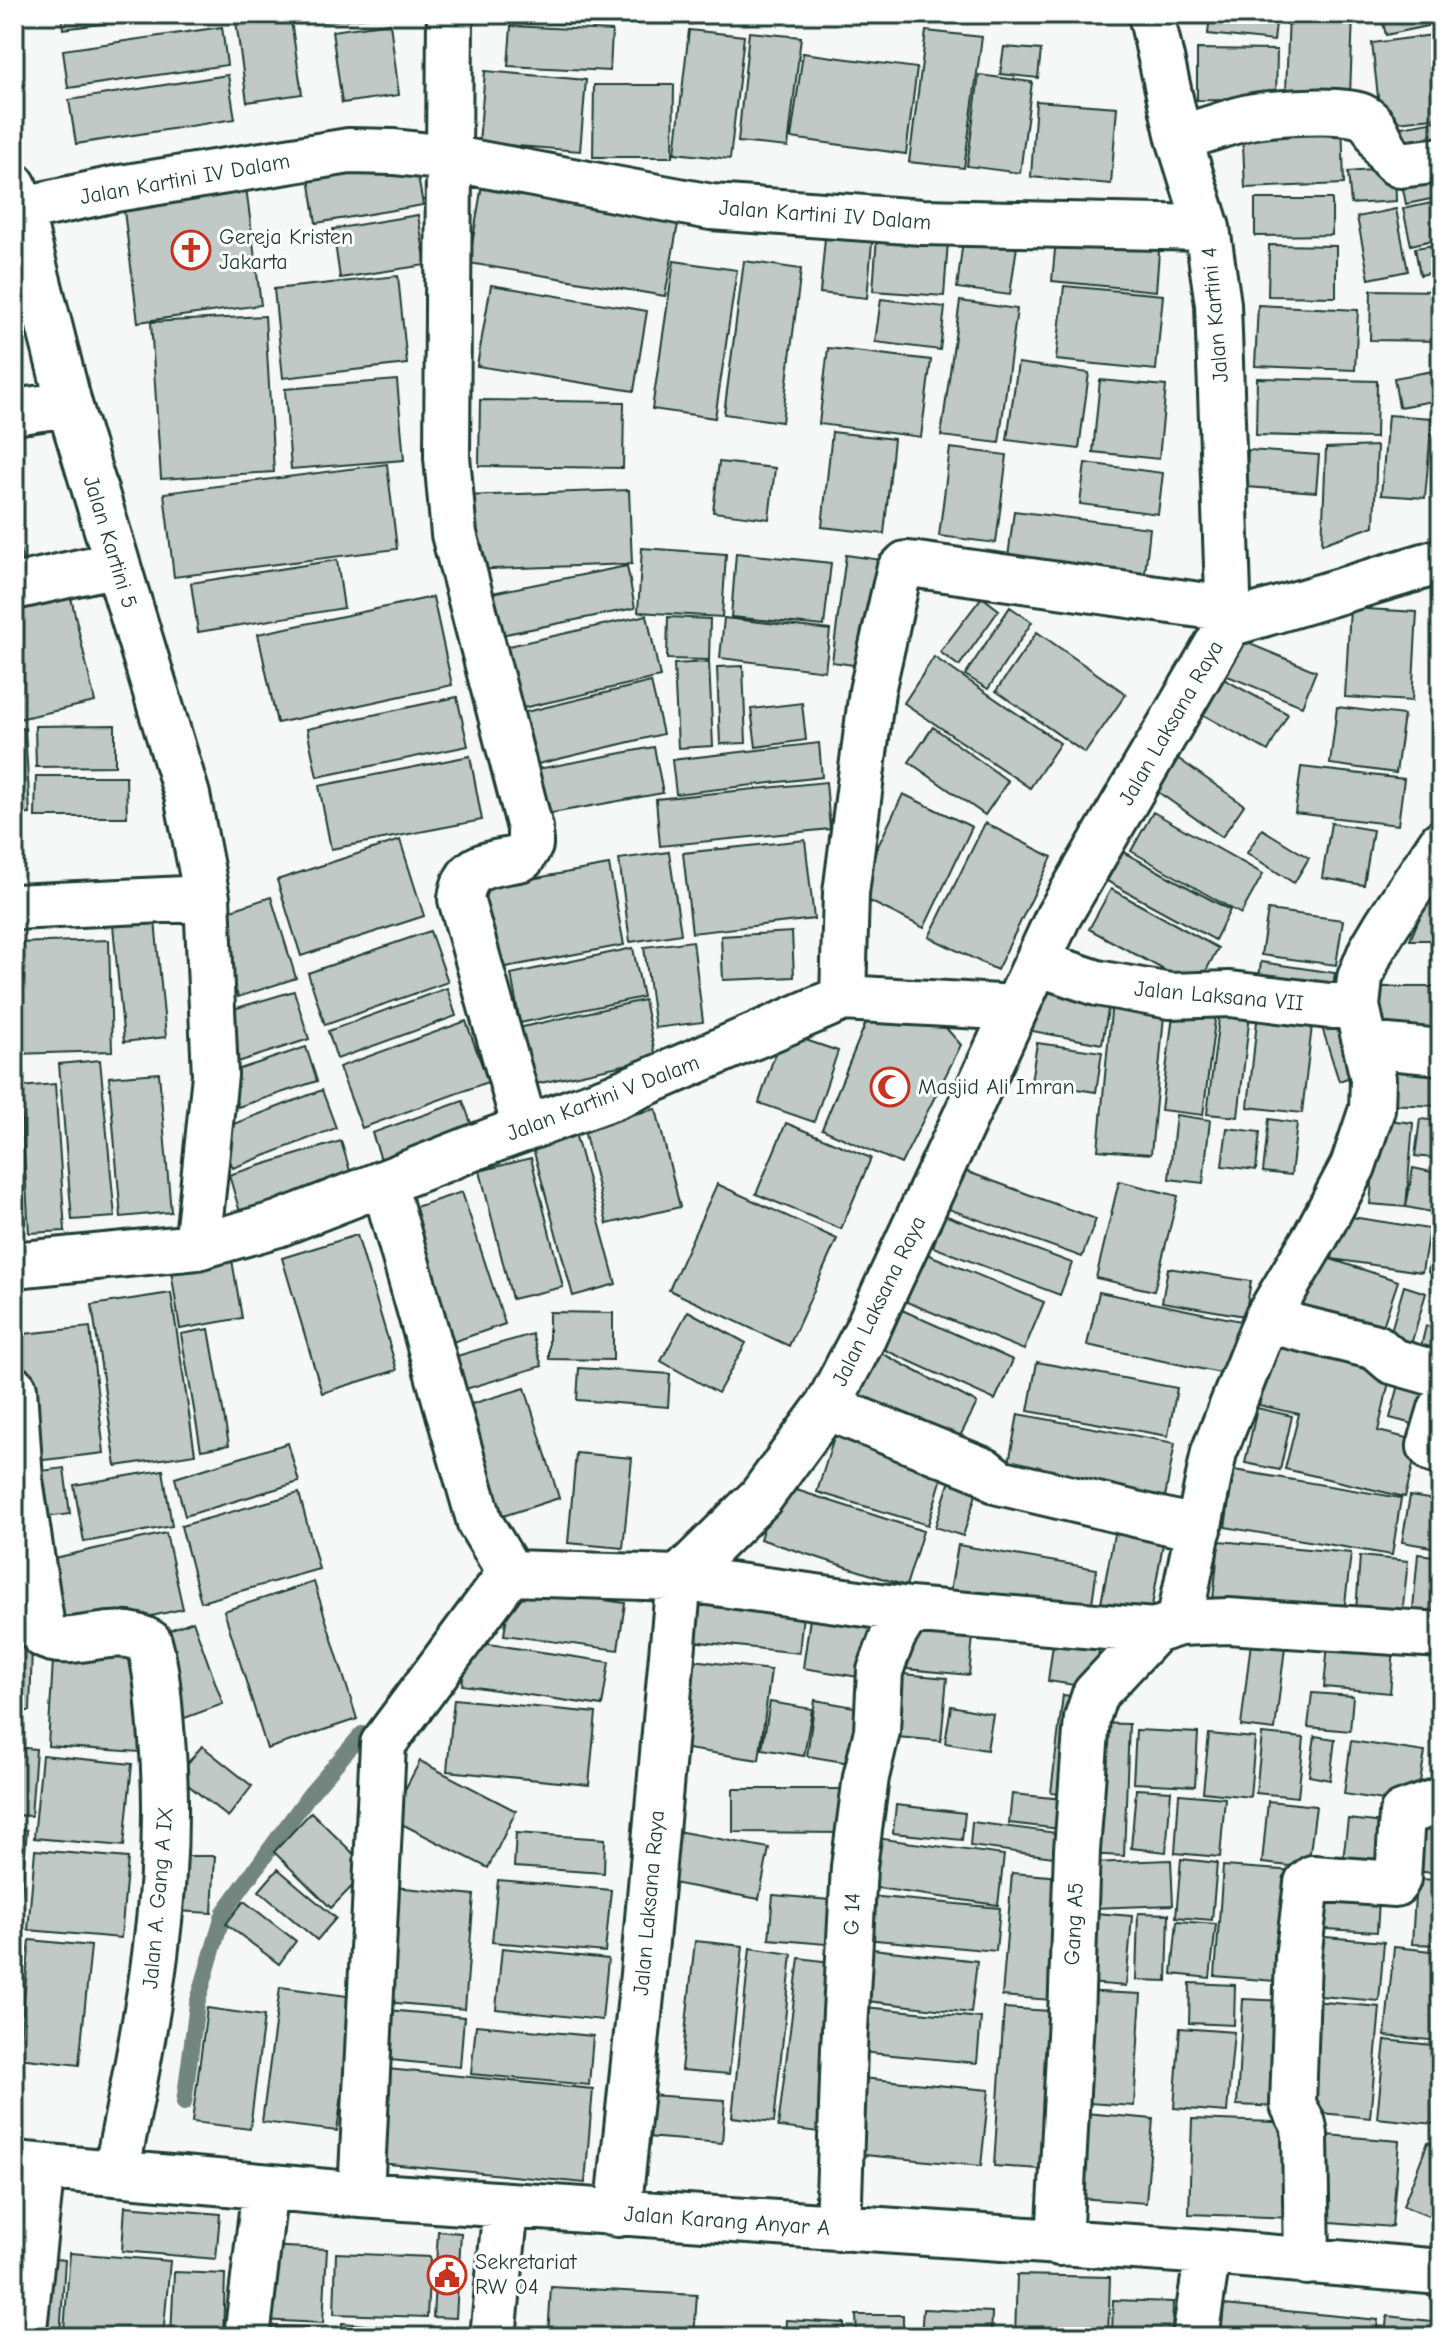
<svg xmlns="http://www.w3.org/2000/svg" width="1455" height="2351" font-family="'Comic Neue',sans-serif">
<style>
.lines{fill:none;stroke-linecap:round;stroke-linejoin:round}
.stream{stroke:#72857f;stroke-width:16}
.building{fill:#c0c9c6;stroke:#1f3d34;stroke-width:2}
.minor-casing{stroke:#1f3d34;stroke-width:50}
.minor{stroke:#fff;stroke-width:44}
.labels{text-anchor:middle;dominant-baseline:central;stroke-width:6;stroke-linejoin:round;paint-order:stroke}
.street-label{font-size:22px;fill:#1f3d34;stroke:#fff}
.poi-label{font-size:22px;fill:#1f3d34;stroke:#fff;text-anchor:start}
</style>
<rect width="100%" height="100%" fill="#f6f7f7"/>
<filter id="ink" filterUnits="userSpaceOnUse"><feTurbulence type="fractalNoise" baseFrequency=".0125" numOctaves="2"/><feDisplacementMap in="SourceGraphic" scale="16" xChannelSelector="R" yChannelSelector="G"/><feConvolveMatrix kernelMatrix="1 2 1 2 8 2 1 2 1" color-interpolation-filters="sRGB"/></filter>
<g filter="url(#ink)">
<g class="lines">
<!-- stream -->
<path class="stream" d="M184,2103L197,2004L224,1912L310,1794L362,1734"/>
</g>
<!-- building -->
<path class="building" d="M61,14H157V17L63,29Z
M167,14H202L168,20Z
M235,14H290L302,94L247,102Z
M298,14H390V15L299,24Z
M519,14H602V24L519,21Z
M610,14H693V24L610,23Z
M1210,14H1277L1274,41L1208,34Z
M1289,14H1353L1350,95L1286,92Z
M1381,14H1441V23L1386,35Z
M390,23L399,95L342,103L332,31Z
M511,26L612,31L610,71L508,66Z
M222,27L227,65L68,88L63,50Z
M689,30L744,36L730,159L675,153Z
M926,31L982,37L964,168L909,162Z
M749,32L801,37L788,147L738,142Z
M1441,34V117L1381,124L1372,43Z
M1004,47L1041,50L1038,78L1000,74Z
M1197,49L1277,50L1276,101L1197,100Z
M803,53L917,68L906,154L791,138Z
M485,71L586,80L580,151L479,143Z
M228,75L235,119L76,144L69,100Z
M979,75L1032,82L1020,173L967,166Z
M594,85H674L673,157H593Z
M1036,101L1117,107L1111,184L1031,177Z
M1342,119L1344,184L1245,188L1242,123Z
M1441,120V154L1395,161L1390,129Z
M415,160L423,205L316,223L309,178Z
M1441,165V197L1406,204L1400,174Z
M1395,168L1396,201L1351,204L1348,172Z
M484,173L681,207L665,296L469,263Z
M245,179L261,305L138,322L122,195Z
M1255,199H1332V235L1255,236Z
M1441,201V238L1411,245L1403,209Z
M1396,209L1408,271L1369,279L1357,217Z
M418,215L426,265L340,278L333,229Z
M826,227L873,232L867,298L820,293Z
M1057,229L1160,239L1156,291L1052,281Z
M964,232L1018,239L1010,295L957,288Z
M877,236L948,241L944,296L873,291Z
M1441,244V271L1420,275L1415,248Z
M1269,245L1336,246V297L1268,296Z
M674,261L737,270L715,418L652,409Z
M744,261L801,269L782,422L724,414Z
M398,276L407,364L283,378L274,289Z
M491,285L647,311L634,391L477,366Z
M1064,286L1163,295L1156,370L1056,360Z
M1371,290L1441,291V341L1370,340Z
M881,299L945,307L940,350L875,342Z
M960,301L1017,309L999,443L941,436Z
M1258,305L1358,310L1355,370L1255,366Z
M265,316L274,472L161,479L151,322Z
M828,348L931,360L921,437L819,424Z
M1018,363L1089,373L1079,449L1007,440Z
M1433,371L1439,400L1399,407L1394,378Z
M1257,378L1377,381L1376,438L1256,435Z
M397,380L404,460L291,469L285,389Z
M1100,380L1166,386L1159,459L1093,452Z
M480,400L624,402L623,468L479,466Z
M1388,415L1432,418L1425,498L1381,495Z
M832,432L894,439L884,534L822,527Z
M1377,446L1374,526L1322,544L1326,448Z
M950,448L1007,455L996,543L939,536Z
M1248,450L1319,455L1316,492L1246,487Z
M719,462L775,468L769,519L713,512Z
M1085,463L1163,473L1158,514L1080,504Z
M387,464L397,549L174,577L164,493Z
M629,490L632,564L467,570L465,496Z
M1014,511L1150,528L1144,582L1007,565Z
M14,519L26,578L14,581Z
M642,548L726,554L722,617L638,612Z
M736,553L831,563L824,626L731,617Z
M846,555L889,561L875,668L832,662Z
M337,560L344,608L198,632L191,583Z
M627,566L635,608L481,639L472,597Z
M67,580L95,702L14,720V592Z
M433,597L452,685L277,723L258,634Z
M982,597L999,610L959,666L940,652Z
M1010,607L1032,622L988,689L965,675Z
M1350,608L1417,612L1412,701L1345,697Z
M647,615L660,677L505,712L491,650Z
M668,617L710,619L709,660L667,659Z
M724,618L830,630L825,671L720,658Z
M1037,632L1126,694L1085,753L996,691Z
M1240,640L1316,671L1302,706L1225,675Z
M934,657L1060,743L1030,788L904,703Z
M709,662L713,746L678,748L674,664Z
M743,666L746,743L720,744L717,667Z
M1205,669L1288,714L1268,751L1186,705Z
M651,682L663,734L521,768L509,716Z
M457,697L468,746L317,777L307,729Z
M802,703L806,740L756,747L751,709Z
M1337,707L1404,715L1396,773L1330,764Z
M115,725V766L36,767L35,726Z
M933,727L1008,781L985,815L909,762Z
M25,728L30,814L14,815V729Z
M819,743L822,777L676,794L672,760Z
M654,747L663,793L530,817L522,772Z
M1173,755L1244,805L1222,837L1151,787Z
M470,756L482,820L331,849L319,786Z
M1301,767L1404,779L1398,825L1295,813Z
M36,776H126L127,817H35Z
M826,782L830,829L660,846L656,799Z
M903,794L972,827L924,928L855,894Z
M1153,812L1263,874L1241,914L1131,851Z
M985,823L1052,857L997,970L929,937Z
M1331,823L1373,830L1364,885L1322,878Z
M1262,829L1309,858L1294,883L1247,853Z
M400,840L424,916L301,956L277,880Z
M805,840L814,919L692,933L683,853Z
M669,852L681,934L630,942L619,859Z
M1123,852L1230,910L1215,940L1107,881Z
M609,865L624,945L485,971L470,890Z
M1438,874H1441V940H1410Z
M1111,889L1218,948L1197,988L1089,929Z
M271,897L296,978L238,997L213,916Z
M154,910L166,1037L124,1042L112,914Z
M1268,910L1343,920L1336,965L1261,955Z
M430,931L448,982L325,1025L308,973Z
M792,932L794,977L723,980L721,936Z
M109,940L112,1051L14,1054V943Z
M693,941L703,1022L655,1028L644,947Z
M633,948L643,997L520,1023L511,974Z
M1261,962L1335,973L1330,1003L1257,992Z
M1036,980L1111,993L1102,1044L1027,1030Z
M1370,987H1441V1044L1370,1043Z
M447,988L456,1016L337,1059L328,1031Z
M294,991L309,1039L235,1063L220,1013Z
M644,1000L656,1058L522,1087L509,1030Z
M1112,1001L1165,1005L1151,1154L1098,1150Z
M1259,1002L1314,1008L1302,1113L1248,1107Z
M1174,1007L1216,1013L1203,1115L1161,1110Z
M1220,1010L1250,1014L1238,1117L1207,1114Z
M932,1012L961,1045L901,1164L822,1129L869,1015Z
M1347,1012L1365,1072L1339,1081L1320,1021Z
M466,1021L488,1082L362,1128L339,1067Z
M782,1032L838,1051L814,1122L759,1103Z
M1037,1043L1102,1052L1096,1092L1031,1082Z
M306,1047L317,1081L238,1107L228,1073Z
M1382,1055L1441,1057V1106L1380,1104Z
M100,1060L115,1217L72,1220L59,1064Z
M159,1073L171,1212L121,1217L109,1077Z
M55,1084L65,1231L29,1233L20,1087Z
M322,1090L336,1128L233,1168L218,1130Z
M14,1098H19L25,1224H14Z
M463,1101L477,1140L385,1171L372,1133Z
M656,1109L680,1207L607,1224L583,1126Z
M1176,1115L1210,1120L1203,1183L1169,1179Z
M1269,1119L1297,1123L1291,1175L1263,1172Z
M1378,1119L1413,1123L1406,1207L1370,1204Z
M1420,1119L1441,1121V1159L1415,1156Z
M786,1123L871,1158L841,1229L756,1194Z
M1227,1128L1260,1132L1256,1170L1222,1166Z
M574,1129L616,1284L573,1296L531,1141Z
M341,1141L354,1184L242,1219L229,1175Z
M531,1158L563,1287L512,1299L480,1171Z
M957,1168L1096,1219L1082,1257L943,1207Z
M1413,1168L1441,1174V1214L1406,1207Z
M1119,1181L1178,1196L1154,1291L1096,1278Z
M717,1184L837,1239L789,1346L669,1290Z
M462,1192L505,1324L438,1347L394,1214Z
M944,1215L1072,1263L1060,1295L933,1247Z
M1339,1215L1429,1229L1422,1272L1332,1259Z
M1438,1220L1441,1221V1275L1428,1272Z
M357,1235L397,1370L322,1393L282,1258Z
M917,1250L1044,1302L1024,1350L897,1298Z
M1312,1253L1398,1281L1377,1344L1291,1316Z
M231,1254L242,1318L180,1329L170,1264Z
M1168,1268L1251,1281L1245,1316L1162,1302Z
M1404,1286L1426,1293L1406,1362L1384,1355Z
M1099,1292L1241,1321L1230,1375L1087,1345Z
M171,1293L195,1454L116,1466L92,1305Z
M902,1310L1013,1360L995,1400L885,1350Z
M688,1311L746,1343L718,1393L661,1361Z
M549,1312L613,1313V1360L549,1359Z
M1426,1326L1441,1329V1369L1417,1363Z
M90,1327L104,1453L27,1462L14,1335Z
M1277,1327L1393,1364L1378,1431L1419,1441L1405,1497L1285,1469L1299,1414L1259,1405Z
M209,1329L229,1445L201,1450L181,1334Z
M532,1334L542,1366L449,1394L440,1361Z
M864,1344L977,1403L951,1454L838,1397Z
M1037,1362L1177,1388L1168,1436L1028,1411Z
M579,1368L670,1374L668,1407L577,1400Z
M1403,1370L1441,1381L1432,1429L1390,1418Z
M525,1388L559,1498L500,1517L465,1406Z
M1257,1408L1292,1416L1280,1470L1245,1463Z
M1018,1414L1175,1443L1163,1508L1006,1479Z
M837,1427L947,1460L928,1525L817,1492Z
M288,1443L299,1482L185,1516L175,1478Z
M576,1453L632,1458L623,1548L568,1543Z
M64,1468L70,1514L31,1519L25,1473Z
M163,1470L172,1526L84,1542L74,1485Z
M1234,1470L1401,1498L1392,1555L1225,1527Z
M952,1474L980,1482L963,1536L935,1527Z
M778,1484L923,1531L906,1586L760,1539Z
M299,1493L319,1569L201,1602L181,1526Z
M1410,1496L1441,1501L1437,1548L1402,1542Z
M1116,1524L1165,1532L1149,1623L1099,1614Z
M166,1533L183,1609L57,1637L41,1561Z
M1219,1541L1351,1553L1344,1612L1213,1600Z
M958,1545L1097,1569L1090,1616L950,1592Z
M1418,1554L1441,1557V1623L1412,1620Z
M1360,1556L1408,1561L1402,1615L1356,1611Z
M314,1582L357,1719L267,1749L224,1611Z
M511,1587L625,1603L618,1650L504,1635Z
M687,1591L804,1604L799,1653L682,1640Z
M14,1599H32V1641H14Z
M812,1604L881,1615L871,1679L803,1668Z
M913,1620L974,1627L969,1675L907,1669Z
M193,1621L223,1704L182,1719L153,1636Z
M1056,1622L1102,1629L1094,1688L1048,1681Z
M1329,1633L1395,1639L1390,1693L1324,1687Z
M1252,1634L1286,1639L1275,1730L1241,1726Z
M468,1641L609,1662L602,1706L462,1685Z
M54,1643L146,1649L140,1752L48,1746Z
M14,1645L32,1646L30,1711H14Z
M693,1660L771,1670L759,1760L681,1748Z
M891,1673L947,1678L941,1741L886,1736Z
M1312,1693L1353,1696L1350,1731L1308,1727Z
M1063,1695L1088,1698L1076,1796L1051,1793Z
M454,1699L596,1713L589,1785L447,1771Z
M815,1700L871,1710L862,1765L807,1756Z
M770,1702L812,1709L804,1756L762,1749Z
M951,1706L993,1714L987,1750L945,1743Z
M1089,1723L1129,1724L1124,1856L1084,1854Z
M1136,1730L1198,1733L1195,1786L1133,1783Z
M1209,1734L1255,1738L1250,1797L1203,1792Z
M1262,1734L1304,1738L1298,1797L1256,1793Z
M1315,1736L1335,1739L1330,1780L1309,1776Z
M1351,1741L1425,1752L1416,1805L1344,1794Z
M202,1746L252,1786L228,1817L177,1776Z
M14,1747L36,1749L31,1816L14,1815Z
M42,1755L132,1764L124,1846L34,1838Z
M420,1761L516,1811L488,1868L390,1818Z
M733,1789H847L846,1833L733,1832Z
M1136,1789L1171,1791L1166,1852L1131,1848Z
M1012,1794L1073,1800L1069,1830L1009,1823Z
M1179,1794L1225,1798L1220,1857L1175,1853Z
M1268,1801L1316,1806L1308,1868L1262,1863Z
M896,1805L965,1813L962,1840L893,1833Z
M311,1812L369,1869L331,1908L274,1852Z
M1406,1817L1441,1820V1873L1403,1871Z
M1348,1819L1384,1823L1377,1880L1341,1876Z
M972,1822L1064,1834L1061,1858L970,1846Z
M14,1828L27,1830L20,1909L14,1908Z
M666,1829L769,1848L759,1899L656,1880Z
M516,1833L605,1839L604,1873L514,1867Z
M868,1837L1004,1855L998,1905L862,1886Z
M35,1850L128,1858L121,1938L28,1930Z
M179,1856H215L212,1913L176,1911Z
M1181,1859L1217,1863L1212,1920L1176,1917Z
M1171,1860L1173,1905L1092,1908L1090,1863Z
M1223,1866L1296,1871L1288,1982L1215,1976Z
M278,1869L336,1918L317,1940L259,1891Z
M1012,1873L1074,1878L1064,2001L1002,1996Z
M1416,1879L1441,1880V1945L1412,1944Z
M498,1880L611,1890L605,1952L492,1942Z
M1311,1881L1380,1885L1377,1932L1309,1928Z
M394,1887L474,1895L465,2009L385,2002Z
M773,1895L842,1901L837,1945L769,1939Z
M869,1896L1000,1908L996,1951L865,1939Z
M244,1901L296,1941L279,1964L226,1924Z
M1082,1912L1132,1916L1126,1986L1075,1982Z
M1138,1913L1169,1914L1167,1981L1136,1980Z
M14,1917L18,1918L14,1956Z
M1177,1921L1216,1924L1210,1978L1172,1974Z
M1313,1936L1384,1942L1379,2001L1308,1995Z
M30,1940L91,1946L79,2065L18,2058Z
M695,1941L743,1946L729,2074L681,2070Z
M855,1947L977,1961L971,2013L850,1999Z
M1394,1947L1441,1952V2041L1385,2036Z
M502,1948L608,1959L602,2020L496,2009Z
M750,1948L792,1954L774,2122L732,2117Z
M799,1958L847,1964L827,2133L778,2127Z
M1190,1983L1235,1985L1234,2025L1189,2023Z
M280,1987L355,1997L337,2131L262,2122Z
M1078,1991L1141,1994L1134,2106L1072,2102Z
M1243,1999L1286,2001L1280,2107L1237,2105Z
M1312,2001L1380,2007L1370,2118L1302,2111Z
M853,2006L981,2018L977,2063L850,2051Z
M207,2008L264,2016L250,2129L192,2122Z
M1004,2008L1066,2012L1055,2170L994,2166Z
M376,2009L464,2017L460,2067L371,2058Z
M476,2025L593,2036L589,2085L471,2074Z
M1180,2028L1234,2032L1227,2112L1174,2108Z
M1385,2040L1441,2046L1434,2124L1377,2118Z
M387,2069L593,2089L585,2183L379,2163Z
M850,2077L989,2090L981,2166L843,2153Z
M649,2095L725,2100L722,2143L646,2137Z
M1073,2112L1153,2119L1146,2203L1065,2197Z
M1192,2119L1299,2123L1296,2218L1189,2214Z
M1314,2134L1399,2141L1392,2227L1306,2220Z
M1428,2142L1441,2147V2213L1438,2220L1403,2206Z
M125,2206L220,2214L216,2259L122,2251Z
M438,2231L461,2233L456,2318L433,2317Z
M264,2246L327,2249L323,2323L260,2320Z
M70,2253L170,2261L163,2337L64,2331Z
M336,2253L430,2257L427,2317L334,2314Z
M34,2257L65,2260L60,2337H29Z
M174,2272L225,2274L223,2337H171Z
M1017,2275L1110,2277L1108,2337H1015Z
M551,2287L697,2295L694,2337H548Z
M1113,2300L1173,2302L1172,2337H1112Z
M1224,2305L1378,2320L1376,2337H1221Z
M923,2309L992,2312L991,2337H921Z
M856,2315H903V2337H857Z
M1387,2316L1439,2322L1438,2337H1385Z
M786,2320L844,2323V2337H785Z
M342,2323L431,2331L430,2337H340Z
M264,2326L307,2327V2337H264Z"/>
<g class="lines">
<defs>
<path id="minor" d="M450,14L447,457L454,534L530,828V845L522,858C491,865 465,862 461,899L525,1128
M1151,14L1179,138L1207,228L1218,304L1229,624
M1179,138C1201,132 1223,124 1245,118C1266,113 1345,107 1363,117C1382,127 1380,155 1400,165L1441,160
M14,186L69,404L187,795L207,898L215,1075L197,1247
M19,210L115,189L349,151L394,152L448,158L711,207L922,222L1207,228
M14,412L69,404
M14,587L116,564
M14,907L207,898
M1037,963L1097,983L1170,996L1230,994L1329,1006H1357
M843,998L846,893L872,691L899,571L906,564L917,565L1228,609
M1366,1045L1441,1052
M384,1183L480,1523L510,1573
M14,1265L197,1247L278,1224L496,1139L613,1097L843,998L1016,1008
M1266,1320L1376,1347L1392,1361L1441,1375
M14,1389L20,1480L43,1635C70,1652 115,1621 149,1642C158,1674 159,1706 162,1739C175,1886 145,2030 116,2173
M827,1407L985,1471L999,1482L1199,1529
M1441,1409L1430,1446L1433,1450L1441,1453
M510,1573L679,1578L909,1610L1154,1631L1179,1623L1228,1621L1441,1635
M1179,1623L1214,1452L1266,1320L1316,1236L1353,1166L1372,1109L1373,1079L1357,1006L1360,978L1371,951L1387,924L1441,843
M14,2164L361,2195L1208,2252L1441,2272
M361,2195L383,1744L510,1573
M618,2214L641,1996L679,1578L760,1498L827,1407L864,1336L1058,917L1229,624L1441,561
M838,2228L844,2048L854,1867L866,1777L877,1731L880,1671L893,1636L909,1610
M1059,2243L1071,2017L1077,1850L1087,1718L1095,1694L1154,1631
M1307,2262L1305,2135L1303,2124L1293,2105L1298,1958L1307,1883L1313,1878L1395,1884L1398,1879L1402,1814L1441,1800
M23,2337L42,2167
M247,2337L265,2187
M493,2337L506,2206
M1195,2337L1208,2252"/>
</defs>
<!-- minor casing -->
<use href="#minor" class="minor-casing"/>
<!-- minor -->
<use href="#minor" class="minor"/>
</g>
</g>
<!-- icons -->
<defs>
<symbol id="church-ring" viewBox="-11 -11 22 22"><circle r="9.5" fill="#fff" stroke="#c8321e" stroke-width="1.5"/><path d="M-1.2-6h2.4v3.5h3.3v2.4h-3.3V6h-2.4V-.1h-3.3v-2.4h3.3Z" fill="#c8321e"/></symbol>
<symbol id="mosque-ring" viewBox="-11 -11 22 22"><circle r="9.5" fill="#fff" stroke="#c8321e" stroke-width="1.5"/><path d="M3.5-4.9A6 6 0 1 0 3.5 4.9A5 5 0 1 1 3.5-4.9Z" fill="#c8321e"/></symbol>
<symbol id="civic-ring" viewBox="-11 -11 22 22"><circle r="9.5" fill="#fff" stroke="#c8321e" stroke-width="1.5"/><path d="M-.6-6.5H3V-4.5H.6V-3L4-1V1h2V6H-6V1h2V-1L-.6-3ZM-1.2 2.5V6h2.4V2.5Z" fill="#c8321e"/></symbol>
</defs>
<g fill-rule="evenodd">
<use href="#church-ring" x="169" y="228" width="44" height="44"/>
<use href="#mosque-ring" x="868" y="1065" width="44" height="44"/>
<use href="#civic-ring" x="425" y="2253" width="44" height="44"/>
</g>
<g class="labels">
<!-- street labels -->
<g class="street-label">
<text transform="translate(185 179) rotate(-10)">Jalan Kartini IV Dalam</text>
<text transform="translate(825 215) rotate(4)">Jalan Kartini IV Dalam</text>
<text transform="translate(1215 315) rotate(-95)">Jalan Kartini 4</text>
<text transform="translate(110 542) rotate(73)">Jalan Kartini 5</text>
<text transform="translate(1171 723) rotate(-60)">Jalan Laksana Raya</text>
<text transform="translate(1219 996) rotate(5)">Jalan Laksana VII</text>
<text transform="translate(603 1098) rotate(-21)">Jalan Kartini V Dalam</text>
<text transform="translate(879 1301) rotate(-64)">Jalan Laksana Raya</text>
<text transform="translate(158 1898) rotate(-85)">Jalan A. Gang A IX</text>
<text transform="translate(649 1903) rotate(-85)">Jalan Laksana Raya</text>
<text transform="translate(852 1914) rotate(-88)">G 14</text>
<text transform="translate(1074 1924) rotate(-87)">Gang A5</text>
<text transform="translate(727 2221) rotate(4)">Jalan Karang Anyar A</text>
</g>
<!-- poi labels -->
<g class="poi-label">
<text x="219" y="237">Gereja Kristen<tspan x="219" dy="25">Jakarta</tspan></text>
<text x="918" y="1087">Masjid Ali Imran</text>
<text x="475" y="2262">Sekretariat<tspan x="475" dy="25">RW 04</tspan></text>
</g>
</g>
<!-- margin -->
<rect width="1455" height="2351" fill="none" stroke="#fff" stroke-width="48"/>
<rect x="24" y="24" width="1407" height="2303" fill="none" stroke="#1f3d34" stroke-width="3" filter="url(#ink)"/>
</svg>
